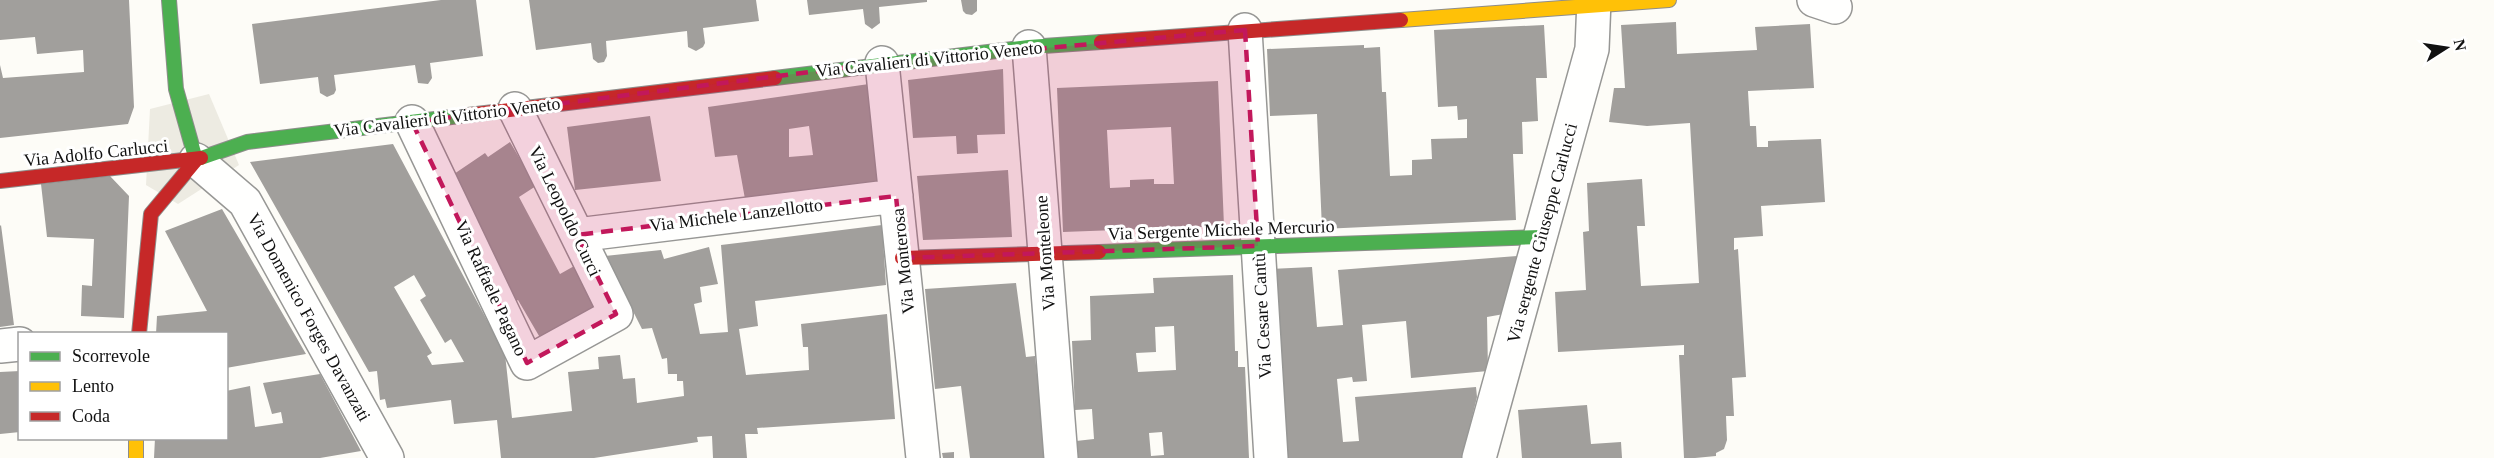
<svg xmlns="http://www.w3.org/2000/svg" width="2494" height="458" font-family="Georgia,serif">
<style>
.plaza{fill:#edebe2}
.building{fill:#a19f9c;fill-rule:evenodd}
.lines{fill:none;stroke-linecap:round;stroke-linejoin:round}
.street-casing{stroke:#979795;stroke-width:36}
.fast-casing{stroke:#8e8d8b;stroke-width:16}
.slow-casing{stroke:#8e8d8b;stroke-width:16}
.jam-casing{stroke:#8e8d8b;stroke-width:16}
.street{stroke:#fffffe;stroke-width:33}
.fast{stroke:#4caf50;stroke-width:14}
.slow{stroke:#ffc107;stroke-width:14}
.jam{stroke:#c62828;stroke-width:14}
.marked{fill:#c2185b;fill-opacity:0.2;stroke:#c2185b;stroke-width:4.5;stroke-dasharray:12 8;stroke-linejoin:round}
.labels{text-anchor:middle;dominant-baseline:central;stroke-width:6;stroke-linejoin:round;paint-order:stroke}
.street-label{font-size:18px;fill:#111;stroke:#fff}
</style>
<rect width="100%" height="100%" fill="#fdfcf7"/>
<!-- plaza -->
<path class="plaza" d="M209,94L239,165L178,204L146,185L150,109Z"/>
<!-- building -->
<path class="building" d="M0,0H129L134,107L128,124L0,138V65L3,78L84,72L83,50L37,54L35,37L0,40Z
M441,0H476L483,56L430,63L432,78L428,84L418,83L415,65L334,75L336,90L334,94L327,97L320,93L318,77L260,84L252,24Z
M529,0H756L759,21L703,28L705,43L703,47L696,51L688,47L687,31L606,41L607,56L604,62L598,63L593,59L591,43L536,50Z
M807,0H927V2L879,7L880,23L872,29L865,24L863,9L809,15Z
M961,0H977V11L972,15L966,14L963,11Z
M1676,22L1677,54L1757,50L1755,27L1810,24L1814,88L1748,91L1750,126H1756L1757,147H1768V141L1821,139L1825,202L1761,206L1763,236L1734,238V250L1738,249L1746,377L1732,378L1734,416H1726L1727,440L1724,449L1716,453V456L1695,458H1684L1679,355H1684V345L1558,352L1555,292L1586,290L1583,232L1589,231L1587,183L1642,179L1645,226H1637L1641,286L1699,283L1690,123L1647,126L1609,122L1614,88H1625L1621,25Z
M1544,25L1547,78H1536L1538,121L1522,122L1523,154H1513L1516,220L1322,229L1317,114L1270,116L1267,49L1364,45V48L1380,47L1382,92H1386L1390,176L1412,175V160L1432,159L1431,139L1467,138V119L1458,120L1457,106L1438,107L1434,30Z
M1003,69L1005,134L977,135L978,153L957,154L956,136L913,138L908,80Z
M1218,81L1224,226L1063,232L1057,88ZM1171,127L1174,184H1154V179L1130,180V187L1110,188L1107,130Z
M869,84L880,184L745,199L737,155L715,157L708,107ZM809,126L813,155L789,157V129Z
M650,116L661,181L575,190L567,127Z
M510,142L536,186L519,197L560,274L576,265L600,311L542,341L518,300L515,302L472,217L475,215L454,174L485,153L488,157Z
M393,144L505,354L512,418L572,411L568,372L599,369L598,357L620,355L623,379L635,378L637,403L684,396L683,381H677V374H668L667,358L662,359L652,328L642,329L605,256L661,250L664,259L709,247L718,284L700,287L702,302L694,304L700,334L728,332L721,245L882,225L886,285L755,301L758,326L739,329L746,375L809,370L808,347H803L801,324L887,314L895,419L757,428L758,434H745L747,458H713L712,436L697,437L698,442L594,458H501L497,420L454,424L451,400L387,408L385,399L380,400L377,371L369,372L250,162ZM414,275L426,296L420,300L445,343L451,339L464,362L432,365L427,356L432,353L394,287Z
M1008,170L1012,237L923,240L917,176Z
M110,176L129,196L124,318L81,316L82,285L92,286L94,239L47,237L41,184Z
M222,209L306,354L226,368V334H156L157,316L207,311L165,231Z
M1,225L14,325L0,327V226Z
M1517,256L1504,314L1487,317L1488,371L1411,378L1406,321L1362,325L1367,381L1353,382L1352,377L1337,379L1343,442L1359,441L1355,397L1476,387L1477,397L1462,458H1284L1270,269L1312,267L1317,327L1343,325L1338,270Z
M1233,275L1235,351H1238V367H1245L1249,458H1077L1076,441L1094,439L1092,409L1075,410L1072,341L1091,340L1090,296L1154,293L1153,278ZM1174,326L1176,370L1138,372L1136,353L1156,352L1155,327ZM1162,432L1164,455L1151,456L1149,433Z
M1016,283L1026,357L1035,356L1046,458H970L961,386L935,389L925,289Z
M20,371V432L0,434V372Z
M320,374L361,451L320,458H154L155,438H226V391L250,386L255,427L283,423L281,412L272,414L263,383Z
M1587,405L1591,444L1621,442L1622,458H1522L1518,410Z
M954,452V458H943L942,453Z"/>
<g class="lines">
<defs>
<path id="street" d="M1814,0L1835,7
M1245,30L1271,458
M1029,47L1061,458
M882,63L923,458
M412,122L527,363L616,314L515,109
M196,160L245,202L387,458
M577,235L896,196
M0,346L20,344
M1479,458L1592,49L1594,0"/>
<path id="fast" d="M169,0L176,89L196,160
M775,78L1029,47L1101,42
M201,158L247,142L468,115
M1099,252L1541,237"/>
<path id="slow" d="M1401,20L1669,0
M136,438V458"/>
<path id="jam" d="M1101,42L1401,20
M468,115L775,78
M0,181L201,158
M902,258L1099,252
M139,334L151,214L196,160"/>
</defs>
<!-- street casing -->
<use href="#street" class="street-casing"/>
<!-- fast casing -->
<use href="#fast" class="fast-casing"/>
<!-- slow casing -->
<use href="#slow" class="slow-casing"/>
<!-- jam casing -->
<use href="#jam" class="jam-casing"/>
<!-- street -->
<use href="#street" class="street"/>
<!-- fast -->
<use href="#fast" class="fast"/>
<!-- slow -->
<use href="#slow" class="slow"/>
<!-- jam -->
<use href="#jam" class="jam"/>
</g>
<!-- marked area -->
<path class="marked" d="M1245,30L1258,246L902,258L896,196L577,235L616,314L527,363L412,122L882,63Z"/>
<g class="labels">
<!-- street labels -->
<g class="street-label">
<text transform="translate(929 59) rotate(-6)">Via Cavalieri di Vittorio Veneto</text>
<text transform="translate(447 117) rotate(-7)">Via Cavalieri di Vittorio Veneto</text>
<text transform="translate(96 153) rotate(-6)">Via Adolfo Carlucci</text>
<text transform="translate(565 211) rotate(64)">Via Leopoldo Curci</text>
<text transform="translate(736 215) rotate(-7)">Via Michele Lanzellotto</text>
<text transform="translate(1221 230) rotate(-2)">Via Sergente Michele Mercurio</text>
<text transform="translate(1542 233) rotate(-75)">Via sergente Giuseppe Carlucci</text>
<text transform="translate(1045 253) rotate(-94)">Via Monteleone</text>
<text transform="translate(903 261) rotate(-96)">Via Monterosa</text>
<text transform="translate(491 288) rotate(65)">Via Raffaele Pagano</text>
<text transform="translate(1262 316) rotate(-93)">Via Cesare Cantù</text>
<text transform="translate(309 317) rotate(61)">Via Domenico Forges Davanzati</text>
</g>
</g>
<!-- legend -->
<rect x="18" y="332" width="210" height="108" fill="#ffffff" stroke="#a0a0a0" stroke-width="1.5"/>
<rect x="30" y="352" width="30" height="9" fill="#4caf50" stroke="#a0a0a0" stroke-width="1.5"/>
<text x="72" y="362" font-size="18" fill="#111111">Scorrevole</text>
<rect x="30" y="382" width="30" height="9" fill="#ffc107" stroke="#a0a0a0" stroke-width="1.5"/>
<text x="72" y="392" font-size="18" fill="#111111">Lento</text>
<rect x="30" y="412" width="30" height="9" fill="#c62828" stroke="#a0a0a0" stroke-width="1.5"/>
<text x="72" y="422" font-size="18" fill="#111111">Coda</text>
<!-- north arrow -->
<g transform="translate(2446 48) rotate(78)" stroke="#ffffff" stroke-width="4.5" paint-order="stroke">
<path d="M0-4.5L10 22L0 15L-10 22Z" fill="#111111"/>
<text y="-9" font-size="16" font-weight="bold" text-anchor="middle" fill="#111111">N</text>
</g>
</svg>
